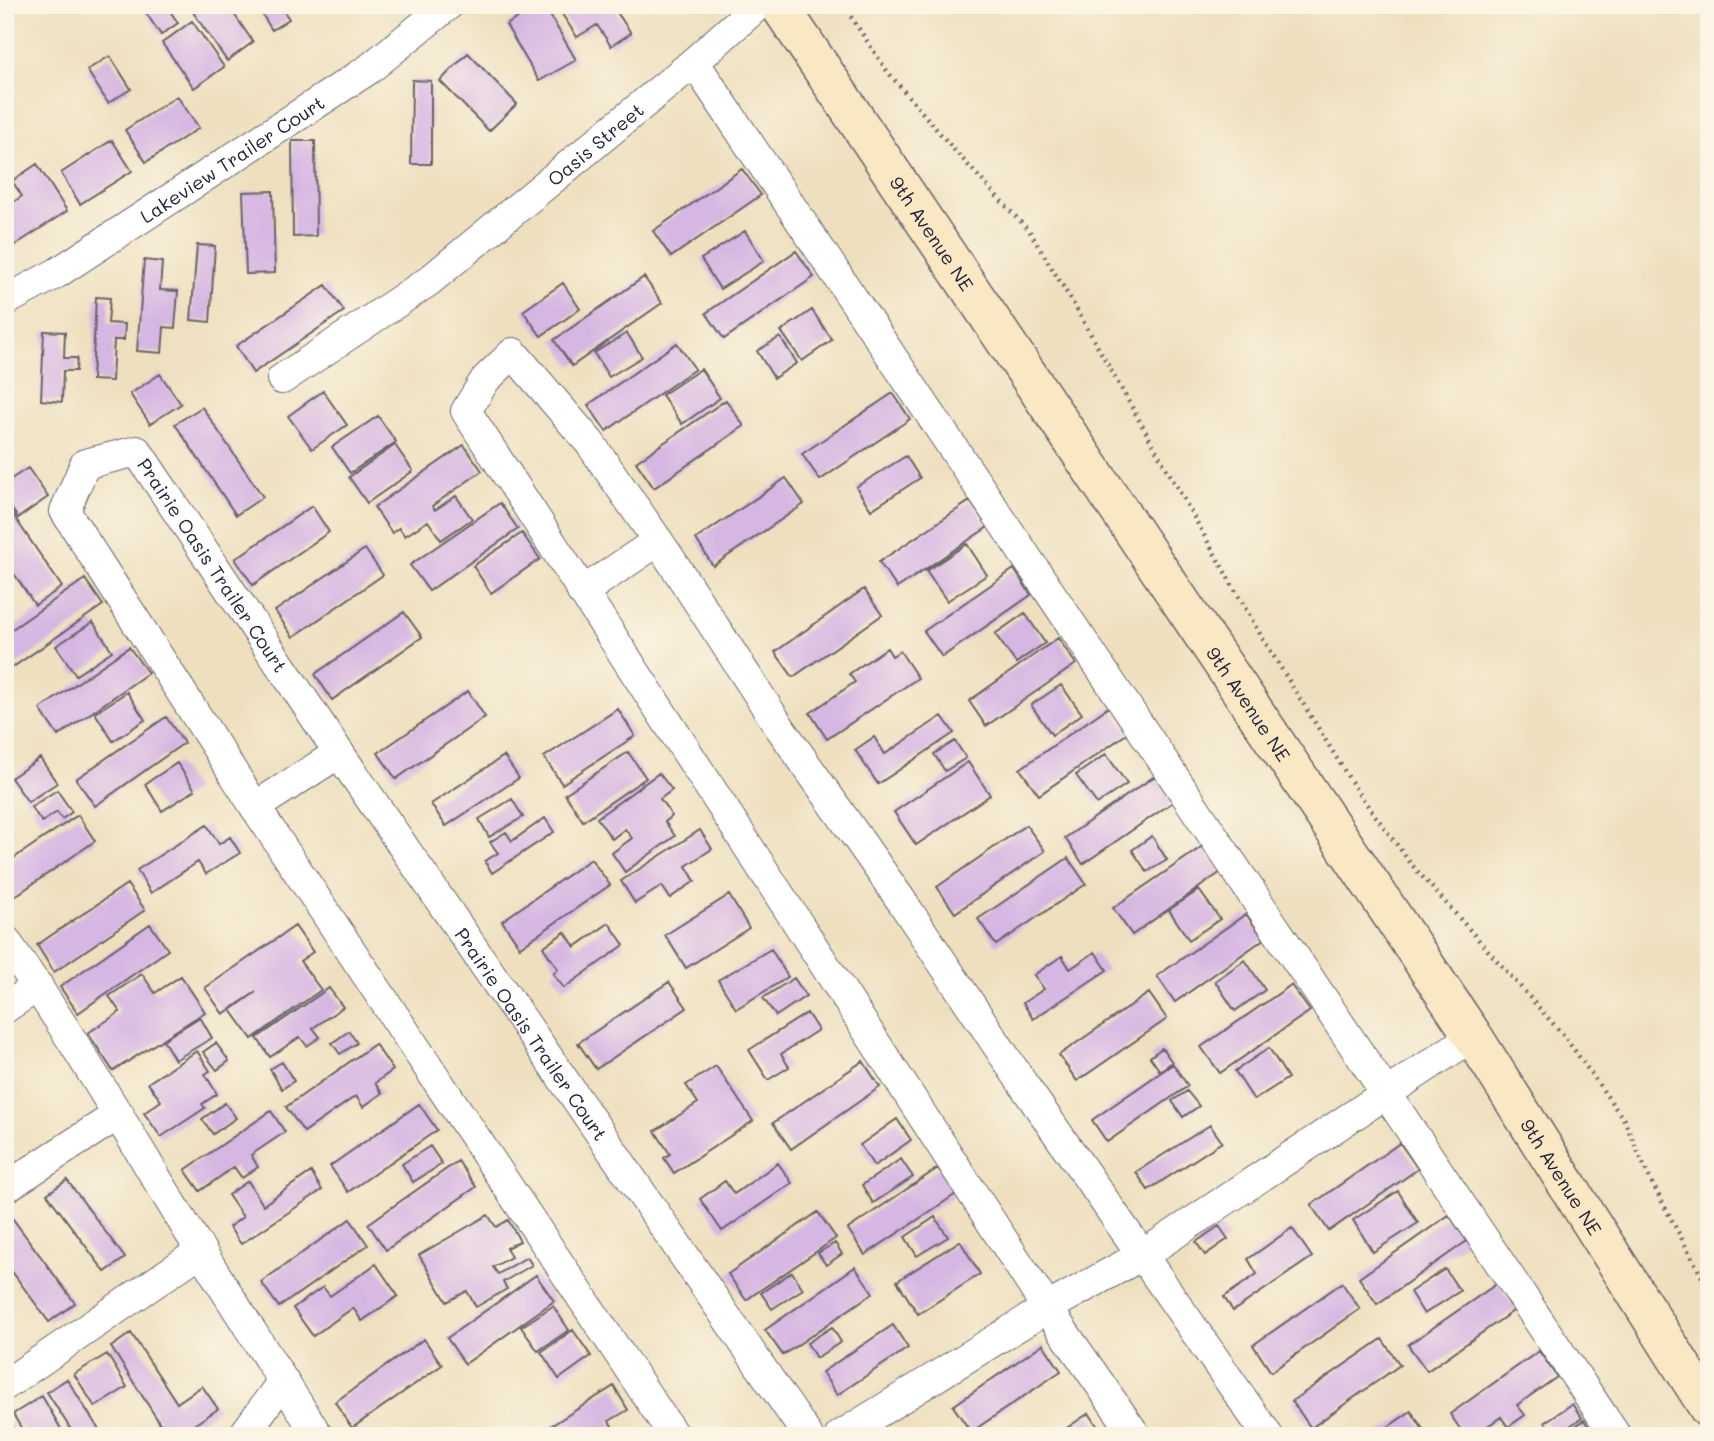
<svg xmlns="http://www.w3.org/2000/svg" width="1714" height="1441" font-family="Mali,sans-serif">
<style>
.building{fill:#d6b6e2}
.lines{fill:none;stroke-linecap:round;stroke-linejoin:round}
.street-casing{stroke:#696469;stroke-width:32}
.secondary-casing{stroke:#696469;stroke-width:41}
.path{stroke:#696469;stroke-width:4.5;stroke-dasharray:2 5;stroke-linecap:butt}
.street{stroke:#fff;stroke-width:30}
.secondary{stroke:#fae7c3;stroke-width:38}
.labels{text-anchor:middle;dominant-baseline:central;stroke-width:7;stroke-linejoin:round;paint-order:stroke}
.street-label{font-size:19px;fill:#22223b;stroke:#fcf5e5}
</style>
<rect width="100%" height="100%" fill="#fcf5e5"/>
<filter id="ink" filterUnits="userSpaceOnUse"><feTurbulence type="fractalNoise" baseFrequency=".0143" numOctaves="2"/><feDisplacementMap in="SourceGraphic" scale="14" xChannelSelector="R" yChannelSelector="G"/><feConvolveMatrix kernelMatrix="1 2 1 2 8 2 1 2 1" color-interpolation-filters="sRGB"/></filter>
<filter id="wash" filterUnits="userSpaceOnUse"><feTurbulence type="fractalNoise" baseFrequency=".00686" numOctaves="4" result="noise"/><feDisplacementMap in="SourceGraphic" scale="28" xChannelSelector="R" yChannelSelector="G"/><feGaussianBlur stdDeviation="1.57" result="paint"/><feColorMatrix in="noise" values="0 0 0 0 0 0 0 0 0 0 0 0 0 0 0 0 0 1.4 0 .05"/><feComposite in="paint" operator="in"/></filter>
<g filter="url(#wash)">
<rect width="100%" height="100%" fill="#eee0bf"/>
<g id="blocks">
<!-- building -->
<path class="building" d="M151,5H166L178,23L161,35L144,10Z
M188,5H228L253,42L227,61Z
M256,5H280L289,19L272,30Z
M539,5H544L576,60L539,81L506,25Z
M556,5H612L631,33L611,46L597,25L577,37Z
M192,21L224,67L194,88L162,43Z
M468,53L517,104L489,131L440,81Z
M110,56L131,89L108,103L87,70Z
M412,80L431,81V164H411Z
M177,96L199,128L146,162L125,130Z
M112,140L132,171L80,204L61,173Z
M292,141H315L316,236L293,237Z
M37,164L67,211L12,247L14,251L5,257V208L22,196L12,181Z
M742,169L761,195L671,257L653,231Z
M273,191L275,273L246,274L243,192Z
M745,231L764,261L720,289L701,259Z
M197,245L215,246L210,322L191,320Z
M796,251L814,277L724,339L706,313Z
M144,260L162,262L160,290L178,291L175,328L164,327L162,353L137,351Z
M644,277L662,303L572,366L554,340Z
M563,283L580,309L541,336L523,311Z
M326,285L344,311L253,373L236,346Z
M96,297L110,298L108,323L125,324L124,340H114L112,381L92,380Z
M812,310L832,340L802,361L781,331Z
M44,331L65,332L64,358H77L76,371H63L62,402L41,400Z
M627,333L642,357L609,377L594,353Z
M780,337L797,363L774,378L757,351Z
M677,343L695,369L606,431L588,405Z
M701,369L720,398L682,424L662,395Z
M160,374L181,404L150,424L130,394Z
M323,391L347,425L312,449L288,416Z
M893,393L910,419L820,480L802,454Z
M726,400L744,426L654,488L636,462Z
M202,407L263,497L236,515L175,424Z
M378,416L396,442L350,473L332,447Z
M395,445L413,471L367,503L349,477Z
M464,445L482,471L432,506L435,510L456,496L472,519L441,540L428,521L405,536L399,528L392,533L374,507Z
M906,456L920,478L871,510L856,487Z
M28,468L48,497L18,518L5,499V483Z
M786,478L804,504L713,566L696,539Z
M970,501L988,527L897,588L879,562Z
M5,503L62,587L35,605L5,560Z
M500,503L518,529L429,591L410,565Z
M312,506L329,532L253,585L235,559Z
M522,533L540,559L491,593L473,566Z
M967,544L987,575L947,601L926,571Z
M365,549L383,575L293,637L275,611Z
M1014,569L1031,595L942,657L924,631Z
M85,579L103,605L13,667L5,656V634Z
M864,589L882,615L793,677L775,652Z
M404,612L422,637L332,700L315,674Z
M1025,613L1045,643L1016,663L995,634Z
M93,622L112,651L76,675L56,646Z
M1058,638L1076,664L986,726L969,701Z
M129,647L148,673L58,736L40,709Z
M887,648L892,656L900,651L918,678L827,739L810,713L855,682L849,674Z
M1061,685L1082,714L1052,735L1031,705Z
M468,691L485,717L396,779L378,753Z
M127,692L145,720L113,741L95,713Z
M1110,706L1128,733L1039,795L1020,769Z
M618,709L635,736L562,784L544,757Z
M942,716L954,733L878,784L855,750L874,737L885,754Z
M166,717L184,743L95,806L76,779Z
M955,741L966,758L945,771L934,754Z
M628,752L646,778L583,821L565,794Z
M1106,754L1127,784L1097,804L1076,775Z
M504,756L519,778L446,826L431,804Z
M40,758L57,783L28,802L11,778Z
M968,762L990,795L916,845L894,812Z
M177,763L195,790L162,811L145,784Z
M659,773L672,790L660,799L672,816L665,822L675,836L625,872L612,853L632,838L625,829L612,839L597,818Z
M1155,776L1173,802L1083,864L1065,838Z
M57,790L72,812L62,819L57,812L42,822L31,807Z
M512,799L523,817L489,837L479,819Z
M78,815L95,841L5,903V864Z
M545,818L554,832L492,873L485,861L498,853L490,842L506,832L512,841Z
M207,825L219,844L230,837L240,853L206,874L198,862L151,893L137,870Z
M1026,825L1045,851L955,913L937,887Z
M700,830L712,849L686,866L695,881L670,898L662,886L635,903L621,881Z
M1152,836L1167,860L1147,872L1132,850Z
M1203,846L1221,872L1132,935L1113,908Z
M1068,858L1086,884L996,945L978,919Z
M591,859L610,885L520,947L502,921Z
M127,884L145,910L54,972L37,945Z
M1199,890L1220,919L1189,940L1169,910Z
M729,895L749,928L686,968L665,935Z
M1246,914L1264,939L1175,1002L1157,976Z
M609,923L624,945L564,988L553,974L558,969L543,947L565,932L575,947Z
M150,924L168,950L78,1013L60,987Z
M295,926L313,952L300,961L321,990L252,1039L231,1010L256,992L223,1014L205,988Z
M771,949L788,977L736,1009L718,980Z
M1095,952L1107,970L1033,1019L1023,1003L1044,989L1034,975L1062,956L1070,969Z
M1245,960L1265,990L1235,1011L1215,981Z
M142,974L155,993L181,976L205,1012L113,1071L88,1033L120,1012L109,996Z
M794,978L806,996L776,1016L763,998Z
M669,982L687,1008L596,1069L578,1043Z
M1291,985L1310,1011L1220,1073L1201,1047Z
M329,988L343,1007L313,1028L320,1037L307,1046L300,1037L270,1057L257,1038Z
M1149,993L1167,1019L1077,1081L1059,1055Z
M807,1013L818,1030L781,1054L789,1067L768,1080L749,1050Z
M200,1017L212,1038L175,1060L163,1040Z
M349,1031L357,1043L340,1054L332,1043Z
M216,1043L229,1061L217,1070L203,1052Z
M375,1044L393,1070L375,1083L382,1093L363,1107L356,1096L304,1132L286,1107Z
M1162,1048L1172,1062L1160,1071L1150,1057Z
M1269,1048L1288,1078L1254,1100L1235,1071Z
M197,1051L210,1071L205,1074L217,1094L202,1104L205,1108L161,1137L144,1113L161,1101L148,1083Z
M863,1061L880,1087L791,1149L773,1123Z
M282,1062L294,1081L282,1089L270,1069Z
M1173,1064L1188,1086L1107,1142L1092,1120Z
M716,1066L753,1121L674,1173L664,1158L670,1154L655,1131L698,1103L686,1085Z
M1187,1091L1199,1106L1183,1117L1172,1101Z
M225,1103L236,1118L213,1134L202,1119Z
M419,1104L437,1130L348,1192L330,1166Z
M271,1111L285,1132L251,1155L258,1167L242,1178L234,1167L200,1191L185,1170Z
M897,1119L911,1140L874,1166L860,1145Z
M1210,1125L1222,1142L1148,1190L1136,1172Z
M1400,1143L1418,1169L1329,1231L1311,1205Z
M430,1146L442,1164L413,1182L402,1164Z
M901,1159L913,1177L873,1203L862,1185Z
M458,1161L476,1187L386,1250L368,1224Z
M778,1163L792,1183L722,1231L700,1199L725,1181L734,1194Z
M938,1168L956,1194L865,1255L848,1229Z
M311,1172L322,1190L241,1244L229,1227L243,1217L228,1195L248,1181L263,1205Z
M67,1180L125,1258L105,1272L47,1194Z
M1398,1191L1418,1223L1373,1252L1353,1220Z
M818,1212L836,1238L746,1300L728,1274Z
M10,1215L75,1303L49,1322L5,1262V1219Z
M488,1215L496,1227L508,1220L520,1241L506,1248L511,1257L493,1267L498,1274L527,1257L532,1265L503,1282L507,1289L476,1307L467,1291L447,1302L419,1255Z
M1449,1215L1467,1241L1377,1304L1359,1278Z
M935,1217L948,1237L917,1256L905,1237Z
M350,1219L368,1245L279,1307L261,1282Z
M1219,1226L1228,1239L1205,1255L1196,1242Z
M1292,1228L1312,1257L1233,1311L1224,1297L1257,1274L1248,1259Z
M960,1241L980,1274L918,1314L897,1281Z
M835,1243L842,1254L826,1265L818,1253Z
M376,1264L398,1296L362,1321L353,1308L313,1336L293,1308L323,1287L330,1296Z
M855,1267L873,1293L783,1355L765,1330Z
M1445,1269L1460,1291L1424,1314L1410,1292Z
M792,1272L803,1289L772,1309L761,1293Z
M536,1275L554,1301L465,1364L447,1338Z
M1342,1283L1360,1309L1271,1372L1253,1345Z
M1498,1283L1516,1309L1427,1371L1408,1345Z
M553,1306L569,1330L538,1351L521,1327Z
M893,1325L908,1348L837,1395L822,1372Z
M832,1327L841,1342L816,1358L807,1343Z
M573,1330L591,1356L559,1379L541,1352Z
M131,1333L177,1403L202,1386L218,1409L177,1436H168L111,1347Z
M424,1339L442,1365L352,1428L335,1402Z
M1382,1339L1400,1365L1311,1428L1292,1401Z
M1043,1344L1061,1371L971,1432L953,1406Z
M1539,1351L1557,1377L1517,1405L1525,1415L1508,1427L1501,1417L1473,1436H1465L1450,1414Z
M107,1354L127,1387L95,1407L74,1374Z
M67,1379L103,1436H75L47,1392Z
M614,1386L628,1410L609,1421L618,1436H535Z
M42,1396L61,1429L49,1436H26L13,1414Z
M1572,1404L1582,1418L1554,1436L1545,1422Z
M1411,1411L1424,1431L1417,1436H1375Z
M1089,1413L1101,1432L1095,1436H1055Z
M8,1420L19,1436H5V1422Z
M1584,1420L1595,1436H1562Z"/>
</g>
</g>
<g filter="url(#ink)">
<use href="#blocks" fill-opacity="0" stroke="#696469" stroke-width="2"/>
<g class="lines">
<defs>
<g id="street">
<path d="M694,62L1616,1436"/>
<path id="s1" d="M5,301L57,273L369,69L448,5"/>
<path id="s2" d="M282,379L429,281L694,62L758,5"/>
<path d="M582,592L658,541"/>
<path d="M255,807L339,753"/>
<path d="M5,940C76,1040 136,1147 201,1251C239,1313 279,1374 318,1436"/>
<path d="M5,1008L38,986"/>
<path d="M5,1188L119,1114"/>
<path d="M5,1385L201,1251"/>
<path d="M243,1436L283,1381"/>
<path id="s3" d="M674,1436L255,807L65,511L85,464L137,451L339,753L808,1436"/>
<path d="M840,1436L1047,1308L1144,1254L1473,1036"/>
<path d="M1136,1436L1047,1308L466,411L485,380L513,353L590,443L667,554L781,729L903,903L1023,1084L1268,1436"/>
</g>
<g id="secondary">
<path id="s4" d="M779,5L1473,1036L1709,1409"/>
</g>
</defs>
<!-- street casing -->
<use href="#street" class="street-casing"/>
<!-- secondary casing -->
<use href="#secondary" class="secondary-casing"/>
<!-- path -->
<path class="path" d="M843,5L887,71L955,151L1030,232L1073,303L1257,629L1357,791L1412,865L1565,1037L1624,1120L1651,1181L1709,1290"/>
<!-- street -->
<use href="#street" class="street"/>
<!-- secondary -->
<use href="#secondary" class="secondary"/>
</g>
</g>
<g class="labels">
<!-- street labels -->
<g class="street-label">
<text stroke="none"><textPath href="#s2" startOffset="392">Oasis Street</textPath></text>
<text stroke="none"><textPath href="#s1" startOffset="268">Lakeview Trailer Court</textPath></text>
<text stroke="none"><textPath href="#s4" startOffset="275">9th Avenue NE</textPath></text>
<text stroke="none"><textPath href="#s3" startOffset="1349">Prairie Oasis Trailer Court</textPath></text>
<text stroke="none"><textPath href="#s4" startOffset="842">9th Avenue NE</textPath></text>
<text stroke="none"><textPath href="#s3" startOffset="1916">Prairie Oasis Trailer Court</textPath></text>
<text stroke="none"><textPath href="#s4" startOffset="1409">9th Avenue NE</textPath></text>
</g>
</g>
<!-- margin -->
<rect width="1714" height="1441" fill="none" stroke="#fcf5e5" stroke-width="28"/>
</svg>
